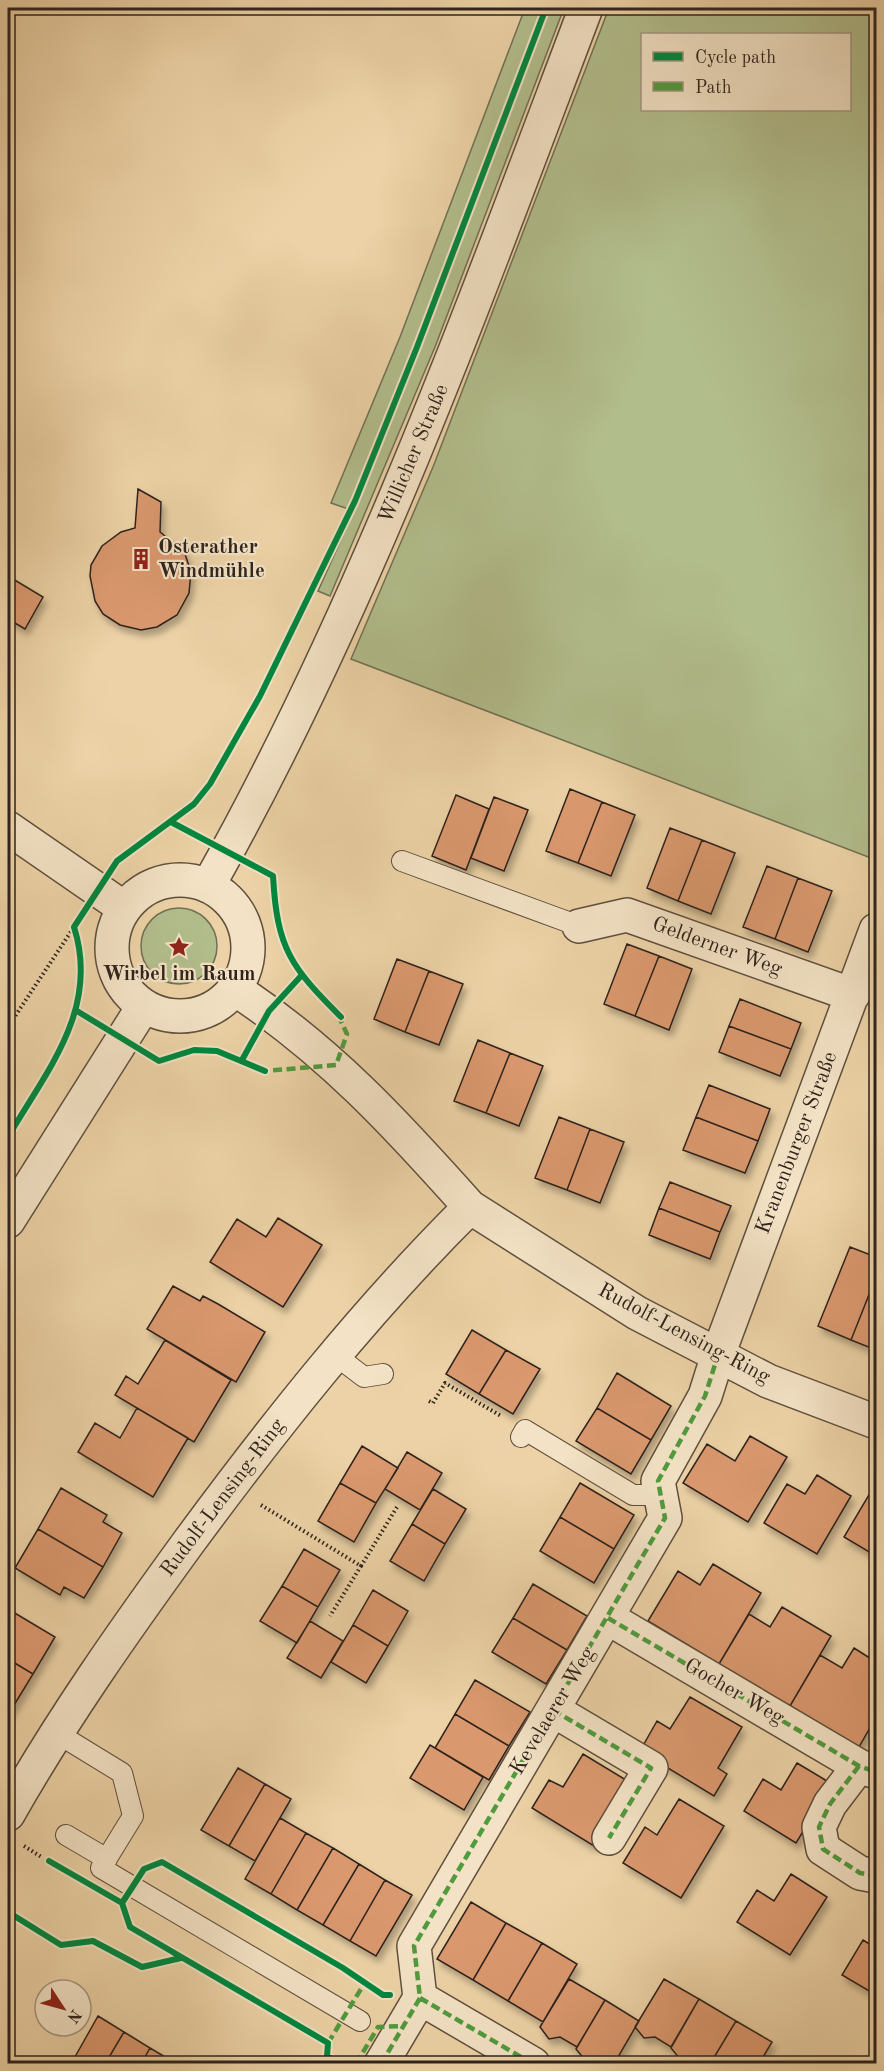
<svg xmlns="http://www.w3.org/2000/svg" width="884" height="2071" font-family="'Old Standard TT',serif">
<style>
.green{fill:#b2bd8c;stroke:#707054;stroke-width:1.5;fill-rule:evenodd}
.building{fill:#da986e;stroke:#2e231c;stroke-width:1.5;filter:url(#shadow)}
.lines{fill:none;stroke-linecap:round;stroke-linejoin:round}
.lane-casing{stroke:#5e4f3e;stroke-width:22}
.street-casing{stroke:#5e4f3e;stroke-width:36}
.path{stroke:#2e231c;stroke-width:4;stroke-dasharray:1.5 3;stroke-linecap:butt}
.lane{stroke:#f3e2c5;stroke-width:20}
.street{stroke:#f3e2c5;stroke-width:33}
.quiet{stroke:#509b3e;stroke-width:4.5;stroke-dasharray:9 4.5;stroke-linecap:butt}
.cycleway-casing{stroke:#f3e2c5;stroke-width:10}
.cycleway{stroke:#00873e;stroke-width:6}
.labels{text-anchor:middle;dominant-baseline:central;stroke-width:4.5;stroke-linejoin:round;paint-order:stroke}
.street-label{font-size:21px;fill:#2e231c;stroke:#f3e2c5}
.poi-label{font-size:21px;font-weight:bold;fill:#2e231c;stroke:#f3e2c5;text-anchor:start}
</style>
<defs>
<filter id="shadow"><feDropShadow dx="3.5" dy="6" stdDeviation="3" flood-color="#0004"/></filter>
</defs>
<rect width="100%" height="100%" fill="#ecd2a6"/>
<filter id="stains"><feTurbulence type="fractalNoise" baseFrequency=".00333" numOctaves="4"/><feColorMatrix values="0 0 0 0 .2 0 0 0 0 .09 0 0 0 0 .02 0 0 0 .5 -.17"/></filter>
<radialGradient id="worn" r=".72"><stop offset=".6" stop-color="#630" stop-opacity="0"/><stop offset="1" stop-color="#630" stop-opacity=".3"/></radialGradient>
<!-- green -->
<path class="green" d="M525,8H564L435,347L330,596L318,591L354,511L331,503L400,337Z
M609,8H876V611L871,627L876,637V860L351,659L433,467ZM850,34V110H642V34Z
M141 946a38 38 0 1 1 76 0a38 38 0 1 1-76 0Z"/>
<!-- building -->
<path class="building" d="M138,489L161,502L160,532L184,551L191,572L189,593L177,615L157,627L141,630L120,625L103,614L95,601L90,576L91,565L102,546L121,532L135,528Z
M8,576L43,597L25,629L8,619Z
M570,789L602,802L578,863L546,851Z
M456,795L489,809L466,870L432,856Z
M494,797L528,810L504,871L471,858Z
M602,802L635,815L611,876L578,863Z
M670,828L702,840L678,901L647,888Z
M702,840L735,853L711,914L678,901Z
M767,866L798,878L775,939L743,927Z
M798,878L832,891L808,952L775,939Z
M627,944L659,956L635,1016L604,1004Z
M659,956L692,969L669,1030L635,1016Z
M397,959L429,971L405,1032L374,1019Z
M429,971L463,984L439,1045L405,1032Z
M740,999L801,1023L791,1049L729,1026Z
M729,1026L791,1049L780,1076L719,1052Z
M478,1040L510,1053L486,1113L454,1101Z
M510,1053L543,1066L519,1126L486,1113Z
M709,1085L770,1109L758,1141L696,1117Z
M559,1117L590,1129L567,1190L535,1178Z
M696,1117L758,1141L745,1173L683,1150Z
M590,1129L624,1142L600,1203L567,1190Z
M670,1182L731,1206L720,1232L659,1208Z
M659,1208L720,1232L710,1259L649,1235Z
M278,1218L322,1245L283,1307L210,1262L237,1219L266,1237Z
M850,1247L876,1257V1277L851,1340L818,1326Z
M876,1277V1350L851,1340Z
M173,1286L200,1301L203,1296L218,1304L265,1332L236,1382L147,1329Z
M472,1330L506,1350L479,1394L446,1374Z
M165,1340L231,1380L194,1442L115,1395L126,1376L138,1384Z
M506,1350L540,1369L513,1414L479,1394Z
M617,1373L671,1406L651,1440L597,1408Z
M137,1408L188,1438L153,1497L78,1452L95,1423L120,1438Z
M597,1408L651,1440L631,1474L576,1441Z
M750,1436L787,1457L748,1522L683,1483L707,1444L735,1461Z
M362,1446L398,1468L376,1503L340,1483Z
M407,1452L442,1473L420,1510L385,1489Z
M817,1475L851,1496L817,1554L764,1523L787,1484L805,1494Z
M340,1483L376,1503L354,1542L318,1521Z
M580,1483L634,1515L614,1549L560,1517Z
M876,1483V1556L844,1537Z
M61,1488L107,1515L103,1522L122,1533L103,1567L38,1529Z
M433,1489L466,1509L445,1544L412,1524Z
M560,1517L614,1549L594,1583L540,1551Z
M412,1524L445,1544L424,1581L390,1561Z
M38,1529L103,1567L84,1598L64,1587L60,1595L15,1568Z
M304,1549L340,1570L318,1607L282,1586Z
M713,1564L761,1593L719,1664L648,1621L678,1571L700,1585Z
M533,1584L587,1616L567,1650L513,1618Z
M282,1586L318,1607L297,1643L260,1621Z
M373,1590L408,1611L388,1646L353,1625Z
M782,1607L831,1636L790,1706L719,1664L749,1614L770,1627Z
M8,1609L55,1637L33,1674L8,1659Z
M513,1618L567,1650L546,1684L492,1652Z
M310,1621L343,1641L321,1678L287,1658Z
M353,1625L388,1646L366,1683L331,1662Z
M854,1648L876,1662V1717L859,1747L790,1706L820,1655L842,1668Z
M8,1659L33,1674L8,1715Z
M475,1680L530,1712L509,1746L455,1714Z
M690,1697L742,1727L718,1768L727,1774L714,1796L640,1751L657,1721L670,1729Z
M455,1714L509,1746L489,1780L435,1748Z
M430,1745L483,1777L464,1810L410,1778Z
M583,1754L631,1783L594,1846L532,1808L549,1780L563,1787Z
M797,1763L832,1784L796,1843L744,1811L763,1779L781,1790Z
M238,1768L265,1784L229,1846L201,1830Z
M265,1784L291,1799L255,1861L229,1846Z
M679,1799L724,1826L681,1898L623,1863L645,1827L657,1835Z
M280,1818L306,1833L271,1894L245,1879Z
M306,1833L333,1848L297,1910L271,1894Z
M333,1848L359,1864L323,1925L297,1910Z
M359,1864L385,1880L350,1941L323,1925Z
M791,1874L827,1897L790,1955L737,1922L757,1890L774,1901Z
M385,1880L412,1895L376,1956L350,1941Z
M471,1902L506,1923L473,1980L437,1959Z
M506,1923L542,1943L508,2001L473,1980Z
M863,1940L876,1948V1995L842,1975Z
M542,1943L577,1964L543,2022L508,2001Z
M569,1979L605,2000L577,2047L560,2037L549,2039L540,2027Z
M664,1979L699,1999L671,2047L655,2037L644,2038L635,2027Z
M699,1999L736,2021L710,2064H701L691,2058L680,2059L671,2048Z
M605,2000L639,2021L614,2064H605L596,2059L585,2060L576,2049Z
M98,2016L124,2032L105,2064H71Z
M736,2021L772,2042L759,2064H710Z
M124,2032L150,2048L141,2064H105Z
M150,2048L177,2064H141Z"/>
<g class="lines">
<defs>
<path id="lane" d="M402,861L579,926
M335,1355L364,1377L383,1374
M521,1437L525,1430L633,1495H660
M55,1732L122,1773L133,1816L101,1868L360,2021
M66,1835L107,1859"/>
<path id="street" d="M8,828L124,908
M112 948a68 68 0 1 1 136 0a68 68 0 1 1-136 0Z
M208,886C365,607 473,306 586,8
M579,926L627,915L853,995
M235,989C329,1051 396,1124 470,1207
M8,1221L143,1007
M608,1618L859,1766L876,1772
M553,1710L651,1768L609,1838
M859,1766L830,1804L819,1827L823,1849L860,1873L876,1876
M8,1814C62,1719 124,1631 188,1543C275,1425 366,1310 470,1207L637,1313L768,1381L876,1422
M420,1998L533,2064
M381,2064L420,1998L414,1946L665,1518L658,1481L705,1396L718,1355L876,930"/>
</defs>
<!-- lane casing -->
<use href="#lane" class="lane-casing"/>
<!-- street casing -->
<use href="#street" class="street-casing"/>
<!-- path -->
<path class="path" d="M8,1027L74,927
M429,1401L433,1403L445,1383L501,1416
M261,1505L361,1566L330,1616
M361,1566L397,1507
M24,1846L43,1858"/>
<!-- lane -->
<use href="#lane" class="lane"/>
<!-- street -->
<use href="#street" class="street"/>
<!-- quiet -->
<path class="quiet" d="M260,1069L265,1071L336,1065L347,1034L337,1013
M608,1618L859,1766L876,1772
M553,1710L651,1768L609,1838
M859,1766L830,1804L819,1827L823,1849L860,1873L876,1876
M420,1998L533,2064
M328,2043L364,1984
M356,2064L378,2027L403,2026
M381,2064L420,1998L414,1946L665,1518L658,1481L705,1396L718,1355"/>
<defs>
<path id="cycleway" d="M171,822L273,876C277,949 291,967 341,1017
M77,1011L159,1061L194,1050L217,1051L265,1071
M242,1060L269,1011L301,976
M8,1137C47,1070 100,1009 74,927L117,861L194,804L210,784L260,696L355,501L417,347L546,8
M49,1861L122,1903L130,1927L328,2043L327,2056L340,2064
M122,1903L144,1869L162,1862L343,1968L383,1995H390
M8,1912L61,1945L93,1941L142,1967L181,1958"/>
</defs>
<!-- cycleway casing -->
<use href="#cycleway" class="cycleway-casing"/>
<!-- cycleway -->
<use href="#cycleway" class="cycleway"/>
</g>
<!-- icons -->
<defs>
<symbol id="building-bare" viewBox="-9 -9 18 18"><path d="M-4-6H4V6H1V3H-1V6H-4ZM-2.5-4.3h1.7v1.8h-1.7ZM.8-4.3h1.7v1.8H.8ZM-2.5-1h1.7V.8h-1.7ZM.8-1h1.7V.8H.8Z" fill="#8f2418" stroke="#f3e2c5" stroke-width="2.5" paint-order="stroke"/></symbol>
<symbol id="sight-bare" viewBox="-9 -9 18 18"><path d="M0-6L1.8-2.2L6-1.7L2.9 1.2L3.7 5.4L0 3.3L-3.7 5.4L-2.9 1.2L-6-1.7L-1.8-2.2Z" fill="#8f2418" stroke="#f3e2c5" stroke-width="2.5" paint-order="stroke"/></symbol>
</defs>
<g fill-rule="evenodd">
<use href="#building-bare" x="126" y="544" width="30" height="30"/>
<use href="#sight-bare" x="164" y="932" width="30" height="30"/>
</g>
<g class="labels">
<!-- street labels -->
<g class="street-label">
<text transform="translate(414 454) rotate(-67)">Willicher Straße</text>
<text transform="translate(717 947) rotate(20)">Gelderner Weg</text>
<text transform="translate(797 1143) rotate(-69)">Kranenburger Straße</text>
<text transform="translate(684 1334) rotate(28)">Rudolf-Lensing-Ring</text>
<text transform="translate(223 1498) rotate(-53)">Rudolf-Lensing-Ring</text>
<text transform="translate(734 1692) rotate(30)">Gocher Weg</text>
<text transform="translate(553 1711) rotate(-59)">Kevelaerer Weg</text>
</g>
<!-- poi labels -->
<g class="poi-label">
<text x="158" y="547">Osterather<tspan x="158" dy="24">Windmühle</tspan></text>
<text x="179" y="974" text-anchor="middle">Wirbel im Raum</text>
</g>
</g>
<!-- margin -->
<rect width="884" height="2071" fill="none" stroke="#ecd2a6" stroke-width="30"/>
<rect x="9" y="9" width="866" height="2053" fill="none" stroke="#2e231c" stroke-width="3"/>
<rect x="15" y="15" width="854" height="2041" fill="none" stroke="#2e231c" stroke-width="1.5"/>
<!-- legend -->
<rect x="641" y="33" width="210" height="78" fill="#f3e2c5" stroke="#a49681" stroke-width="1.5"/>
<rect x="653" y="52" width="30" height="9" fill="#00873e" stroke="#a49681" stroke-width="1.5"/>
<text x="695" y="63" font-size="18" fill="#2e231c">Cycle path</text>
<rect x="653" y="82" width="30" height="9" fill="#509b3e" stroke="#a49681" stroke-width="1.5"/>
<text x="695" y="93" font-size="18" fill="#2e231c">Path</text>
<!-- north arrow -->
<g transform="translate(63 2008) rotate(126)"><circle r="28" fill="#f3e2c5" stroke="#a49681" stroke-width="1.5"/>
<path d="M0-4.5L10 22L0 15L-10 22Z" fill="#8f2418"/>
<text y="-9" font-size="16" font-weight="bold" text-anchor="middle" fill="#2e231c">N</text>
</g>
<rect width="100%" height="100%" filter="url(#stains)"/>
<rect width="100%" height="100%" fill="url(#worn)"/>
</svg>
